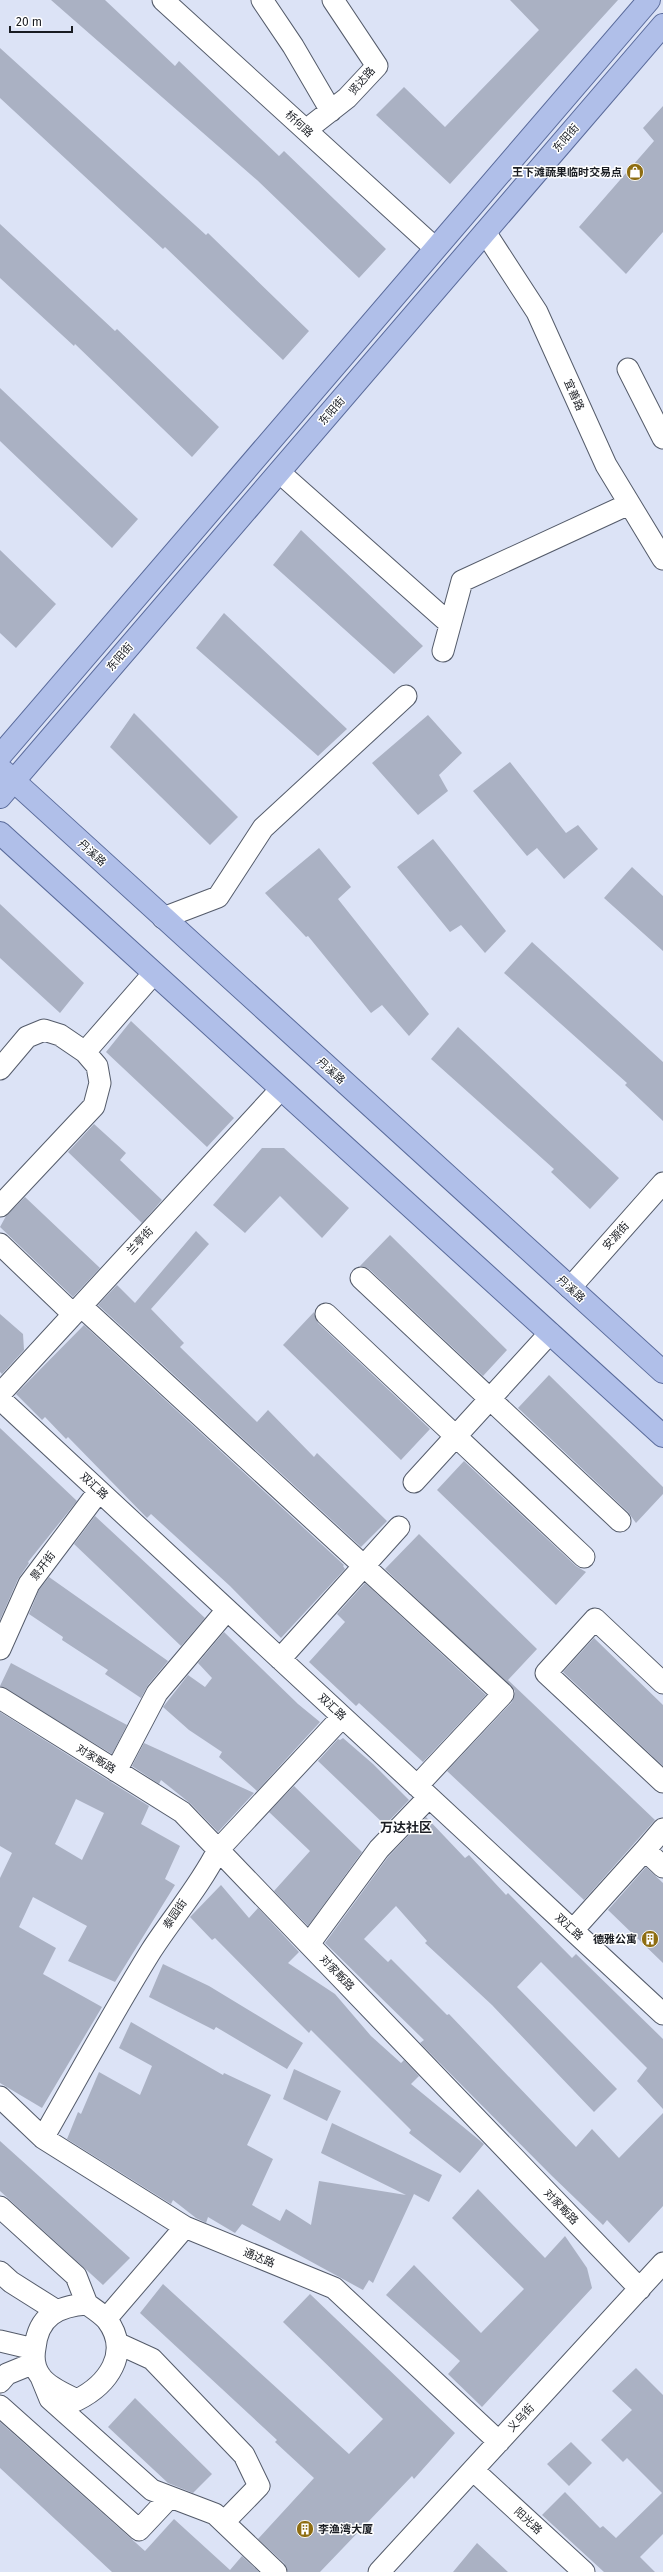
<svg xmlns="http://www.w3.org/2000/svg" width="663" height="2572" font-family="'Fira Sans','Noto Sans SC',sans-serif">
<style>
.building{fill:#aab1c3;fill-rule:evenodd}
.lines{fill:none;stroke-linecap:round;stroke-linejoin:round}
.minor-casing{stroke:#545b6a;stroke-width:23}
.major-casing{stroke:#596a9a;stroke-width:24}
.minor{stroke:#fff;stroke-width:21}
.major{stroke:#b0bfe9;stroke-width:22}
.labels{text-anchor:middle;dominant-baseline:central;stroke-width:3;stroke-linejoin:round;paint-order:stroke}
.street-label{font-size:11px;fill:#191c22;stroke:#fff}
.poi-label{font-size:11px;font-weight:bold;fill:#191c22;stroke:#fff;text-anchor:end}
.quarter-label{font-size:13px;font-weight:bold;fill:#191c22;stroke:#fff}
</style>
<rect width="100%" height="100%" fill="#dce3f6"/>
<!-- building -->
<path class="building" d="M51,0H105L175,66L179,61L279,156L284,151L386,249L359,278L257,180Z
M510,0H618L450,184L376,115L404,87L445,127L539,30Z
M0,48L206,235L208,233L309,331L283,360L165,247L163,249L0,98Z
M663,106V232L626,274L579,227L654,141L643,128Z
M0,224L115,331L117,329L219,427L192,457L75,344L74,346L0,278Z
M0,388L138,519L112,548L0,441Z
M301,530L423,646L394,674L273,565Z
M0,550L56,604L16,648L0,633Z
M224,613L347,729L318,756L196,648Z
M134,713L238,817L210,845L110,747Z
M428,715L462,753L439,775L448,791L418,815L372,763Z
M510,762L566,833L578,825L598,849L564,879L537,848L527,856L473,791Z
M433,839L506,931L485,953L461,925L450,932L397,867Z
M319,848L351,887L338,899L429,1014L409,1036L382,1005L371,1013L308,936L306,937L265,893Z
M632,867L663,896V951L604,898Z
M0,904L84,983L60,1013L0,958Z
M532,942L663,1062V1121L625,1085L627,1083L504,973Z
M131,1021L234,1118L207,1147L106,1052Z
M458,1027L619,1178L590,1209L551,1172L554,1169L431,1059Z
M94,1124L126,1153L120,1160L162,1200L142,1223L68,1152Z
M262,1148H284L349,1208L322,1238L280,1196L245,1233L213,1205Z
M25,1197L100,1268L73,1297L0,1227L6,1216Z
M196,1231L209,1244L151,1309L184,1343L180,1347L257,1422L268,1410L314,1457L317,1453L387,1521L361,1547L98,1305L117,1285L135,1303Z
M390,1235L507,1350L483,1376L369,1269L360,1266Z
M314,1312L318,1323L430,1429L401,1460L283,1345Z
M0,1314L23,1334L24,1350L2,1374L0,1372Z
M84,1325L344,1565L343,1566L345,1569L281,1638L230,1586L151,1514L147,1518L68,1437L66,1439L45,1417L42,1420L16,1394Z
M549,1375L663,1487V1494L636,1523L628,1512L518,1408Z
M0,1428L77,1501L28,1562L29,1563L18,1579L0,1620Z
M464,1461L576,1566L586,1572L556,1605L437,1490Z
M95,1516L205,1618L181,1646L74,1544Z
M419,1534L537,1649L508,1680L655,1820L584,1900L447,1771L512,1702L515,1691L385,1569Z
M49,1577L168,1661L148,1685L141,1698L105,1674L108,1670L62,1640L63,1637L29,1614L39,1590Z
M365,1583L486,1695L423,1762L359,1703L356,1706L309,1662L345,1622L337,1614Z
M224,1632L298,1704L320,1722L257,1791L219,1757L222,1752L189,1730L163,1707L188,1675L205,1687L212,1678L198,1663Z
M594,1638L663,1705V1766L563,1672Z
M11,1663L127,1725L112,1754L0,1686Z
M0,1712L149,1806L141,1824L180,1846L165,1879L175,1885L115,1982L68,1961L87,1926L33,1897L19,1927L56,1948L43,1974L102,2007L42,2108L0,2083V1878L12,1853L0,1846ZM76,1799L104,1813L82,1860L55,1844Z
M343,1738L373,1764L409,1800L385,1825L318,1761L338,1739L340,1740Z
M144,1743L254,1793L218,1832L191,1804L161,1780L159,1784L132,1766Z
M294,1786L362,1852L308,1926L274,1891L310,1851L269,1812Z
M426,1817L465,1858L469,1855L506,1895L508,1893L572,1958L576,1954L663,2039V2109L637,2081L647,2068L541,1962L517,1987L617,2089L594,2112L492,2005L425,1943L427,1941L396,1906L364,1939L388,1962L391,1959L447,2015L449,2014L576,2147L592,2129L619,2158L663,2113V2206L629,2243L607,2220L603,2225L552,2176L420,2043L424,2040L325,1943L388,1857Z
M646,1867L663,1883V1963L608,1910Z
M221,1885L249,1918L258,1908L299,1952L288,1963L335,1994L371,2036L401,2063L404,2060L419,2076L411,2084L484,2144L460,2173L409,2133L411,2130L311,2030L309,2033L215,1938L212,1940L190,1917Z
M163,1964L209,1986L303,2043L287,2069L216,2027L214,2030L149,1997Z
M131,2022L223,2075L224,2073L271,2095L247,2145L273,2159L252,2205L280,2221L286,2209L311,2225L319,2181L406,2195L321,2153L332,2123L442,2175L429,2202L414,2194L373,2283L369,2280L363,2290L242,2224L235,2233L208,2217L206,2223L196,2218L173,2200L171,2204L67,2139L78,2112L81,2114L99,2072L140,2095L152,2066L119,2048Z
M294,2069L341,2091L327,2121L283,2099Z
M0,2141L130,2258L103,2285L0,2191Z
M478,2189L545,2258L565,2236L587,2268L592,2288L482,2407L448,2374L460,2361L386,2295L414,2265L481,2333L524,2289L452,2218Z
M163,2284L349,2454L383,2419L283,2322L310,2294L455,2433L414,2479L412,2476L320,2572H288L284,2563L258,2539L314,2478L275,2442L277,2440L140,2313Z
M636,2368L663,2395V2534L640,2557L655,2572H604L542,2515L565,2492L600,2528L603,2526L616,2538L662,2493L627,2458L623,2462L601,2440L632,2410L612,2391Z
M135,2398L212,2474L193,2493L168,2483L108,2427Z
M0,2422L145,2551L174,2519L230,2570L242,2556L259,2572H112L0,2468Z
M571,2442L592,2463L569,2486L547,2464Z
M477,2543L508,2572H453Z"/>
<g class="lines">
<defs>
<path id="minor" d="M163,0L435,248
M262,0L293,46L331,111
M306,130L347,98L377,66L333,0
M485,232L537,312L606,465L663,559
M628,369L663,438
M279,472L450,624
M443,651L462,581L629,504
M163,918L218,897L263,828L406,696
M85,1052L154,973
M0,1069L27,1037L44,1030L60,1035L85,1052L97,1066L100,1083L94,1106L0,1206
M0,1244L73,1314
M361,1278L620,1521
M570,1288L663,1183
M81,1306L503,1694L417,1786
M326,1314L584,1557
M0,1394L281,1089
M0,1399L663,2014
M414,1482L550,1333
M0,1649L29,1584L99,1491
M280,1659L399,1527
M663,1683L595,1619L546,1673L663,1782
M0,1698L182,1812L640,2289
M116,1771L157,1693L227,1610
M645,1850L663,1829
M573,1930L645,1850L663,1867
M309,1944L379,1849L429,1797
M0,2097L43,2138L185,2227L334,2288L499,2442
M43,2138C79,2075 113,2012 151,1951C173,1917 200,1886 218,1850L342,1717
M0,2207L76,2276L87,2304
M0,2272L11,2282L57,2311
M87,2304C94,2309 102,2314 107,2320C132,2353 107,2385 77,2400C65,2394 49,2388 41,2377C34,2368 33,2358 35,2348C38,2316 58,2306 87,2304Z
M106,2319L185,2227
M0,2341L34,2349
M117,2343L152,2359L244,2455L259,2486L224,2522
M41,2377L50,2399L152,2490L215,2514L276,2572
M0,2382L7,2374L34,2363
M0,2406L139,2530L170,2497
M473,2470L584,2572
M379,2572L663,2263"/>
<path id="major" d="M0,756L649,0
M3,771L663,1372
M0,797L663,25
M0,833L663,1436"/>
</defs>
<!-- minor casing -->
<use href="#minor" class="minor-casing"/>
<!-- major casing -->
<use href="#major" class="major-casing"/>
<!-- minor -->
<use href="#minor" class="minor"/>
<!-- major -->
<use href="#major" class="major"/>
</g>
<!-- icons -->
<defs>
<symbol id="shop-disc" viewBox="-11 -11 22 22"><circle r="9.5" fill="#8e6d11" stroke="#fff"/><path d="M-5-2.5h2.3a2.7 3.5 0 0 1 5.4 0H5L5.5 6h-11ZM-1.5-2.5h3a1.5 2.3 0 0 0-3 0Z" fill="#fff"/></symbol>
<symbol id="building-disc" viewBox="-11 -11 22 22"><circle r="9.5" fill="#8e6d11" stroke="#fff"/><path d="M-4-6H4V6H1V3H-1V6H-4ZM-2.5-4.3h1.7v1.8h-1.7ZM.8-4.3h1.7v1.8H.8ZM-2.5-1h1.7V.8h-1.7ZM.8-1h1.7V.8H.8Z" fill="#fff"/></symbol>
</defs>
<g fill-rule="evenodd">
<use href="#shop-disc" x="625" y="162" width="20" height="20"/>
<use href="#building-disc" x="640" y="1929" width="20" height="20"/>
<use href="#building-disc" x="295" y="2519" width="20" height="20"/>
</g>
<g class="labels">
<!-- street labels -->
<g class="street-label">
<text transform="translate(362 81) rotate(-49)">贤达路</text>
<text transform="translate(299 124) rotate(42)">桥何路</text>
<text transform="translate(566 138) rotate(-49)">东阳街</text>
<text transform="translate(574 395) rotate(66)">宜善路</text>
<text transform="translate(332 411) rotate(-49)">东阳街</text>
<text transform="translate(120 657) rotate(-49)">东阳街</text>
<text transform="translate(92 853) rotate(42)">丹溪路</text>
<text transform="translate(331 1071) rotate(42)">丹溪路</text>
<text transform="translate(616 1236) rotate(-48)">安源街</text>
<text transform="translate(140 1241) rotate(-47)">兰亭街</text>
<text transform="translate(571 1289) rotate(42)">丹溪路</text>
<text transform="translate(94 1486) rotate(43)">双汇路</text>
<text transform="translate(43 1566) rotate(-53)">景开街</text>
<text transform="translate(332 1707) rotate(43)">双汇路</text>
<text transform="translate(96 1759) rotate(32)">对家畈路</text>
<text transform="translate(175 1914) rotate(-56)">泰园街</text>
<text transform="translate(569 1927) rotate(43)">双汇路</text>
<text transform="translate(337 1973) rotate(46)">对家畈路</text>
<text transform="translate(561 2207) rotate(46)">对家畈路</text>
<text transform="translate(259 2258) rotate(22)">通达路</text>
<text transform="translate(521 2418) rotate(-47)">义乌街</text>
<text transform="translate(528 2521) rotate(43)">阳光路</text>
</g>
<!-- poi labels -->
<g class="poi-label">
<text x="622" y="172">王下滩蔬果临时交易点</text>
<text x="637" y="1939">德雅公寓</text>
<text x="318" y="2529" text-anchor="start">李渔湾大厦</text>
</g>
<!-- quarter labels -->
<g class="quarter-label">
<text x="406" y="1827">万达社区</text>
</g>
</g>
<!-- scale -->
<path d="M10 26v6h62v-6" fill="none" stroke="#191c22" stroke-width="2"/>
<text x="16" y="26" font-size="12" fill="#191c22" stroke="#ffffff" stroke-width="3" paint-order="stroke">20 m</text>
</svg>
